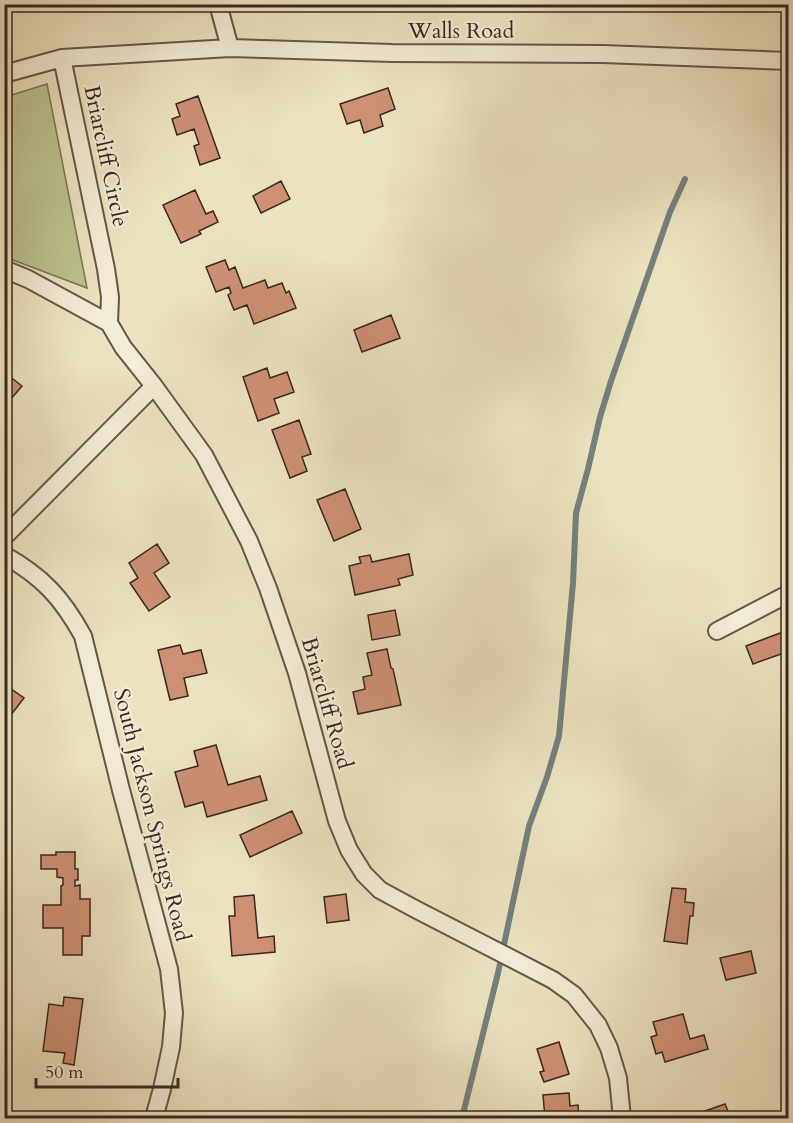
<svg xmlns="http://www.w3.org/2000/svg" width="793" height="1123" font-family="Cardo,serif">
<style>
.green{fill:#bcc290;stroke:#7a7458;stroke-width:1.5}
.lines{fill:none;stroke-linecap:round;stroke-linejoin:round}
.stream{stroke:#74807e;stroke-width:6}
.building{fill:#ce9075;stroke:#372721;stroke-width:1.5}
.minor-casing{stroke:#645649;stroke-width:20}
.minor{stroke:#f3ecd6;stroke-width:16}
.labels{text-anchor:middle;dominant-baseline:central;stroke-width:4.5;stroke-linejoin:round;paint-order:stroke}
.street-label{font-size:22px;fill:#372721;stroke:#f3ecd6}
</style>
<rect width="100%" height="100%" fill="#ece2c0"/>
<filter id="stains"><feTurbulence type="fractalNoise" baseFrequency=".00333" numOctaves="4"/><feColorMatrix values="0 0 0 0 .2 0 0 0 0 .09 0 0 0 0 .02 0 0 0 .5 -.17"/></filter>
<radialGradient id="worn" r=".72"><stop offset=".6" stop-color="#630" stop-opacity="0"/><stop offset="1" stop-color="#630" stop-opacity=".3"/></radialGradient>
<!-- green -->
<path class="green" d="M47,84L87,288L5,257V97Z"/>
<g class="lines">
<!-- stream -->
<path class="stream" d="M462,1118L498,973L529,826L547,777L559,736L573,583L576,513L588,469L600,417L611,381L670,212L685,179"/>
</g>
<!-- building -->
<path class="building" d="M388,88L395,109L380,115L383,126L364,133L360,120L347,124L340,104Z
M198,96L220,158L200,165L194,146L199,144L194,129L177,135L172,119L180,116L176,104Z
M281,181L290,199L261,213L253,196Z
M195,190L206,214L213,211L218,222L199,231L201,234L181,243L163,205Z
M225,260L229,270L235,267L243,288L265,280L268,288L282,283L286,293L289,291L296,308L254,324L247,305L234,310L228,295L231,293L229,287L216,292L206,267Z
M391,315L400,338L362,352L354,330Z
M267,368L270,378L287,372L294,392L274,399L279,413L258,421L243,377Z
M4,372L22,386L4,407Z
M299,420L311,454L302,457L307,471L290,478L272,430Z
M345,489L361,529L334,541L317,500Z
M157,544L169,563L154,573L170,597L149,611L130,583L138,578L129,563Z
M409,554L413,575L398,579L400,585L355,595L349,566L361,563L359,557L370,555L372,562Z
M395,610L400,635L372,640L368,615Z
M788,630V673L781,654L753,664L746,646Z
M180,645L183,654L201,650L207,673L184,678L188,696L170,700L158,650Z
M387,649L391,668L393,669L401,705L358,714L353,692L365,689L363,677L372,675L367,653Z
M4,684L24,698L4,724Z
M216,745L228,785L260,776L267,800L207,817L203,802L185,807L175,772L198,766L194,751Z
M292,811L302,833L250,857L240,835Z
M56,852H75V869H78V880H75V886L80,885V899H90V936H82V955H63V928H43V905H61V886L63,885V878L57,877V869H41V855H56Z
M672,888L686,889L685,902L694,903L693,916H690L687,944L664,941Z
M346,894L349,920L327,923L324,897Z
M254,895L258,938L274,936L275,952L232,956L229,916H235L234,897Z
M751,951L756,973L726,980L720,958Z
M64,997L83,999L74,1065L63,1063L65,1053L43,1051L49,1004L63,1006Z
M683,1014L690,1039L704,1035L708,1049L665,1062L662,1052L656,1054L651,1037L657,1035L653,1022Z
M559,1042L569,1074L544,1082L540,1072L544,1071L537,1049Z
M569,1093L570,1106L578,1105L579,1118H545L543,1095Z
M725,1104L731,1118H685Z"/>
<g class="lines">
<defs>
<path id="minor" d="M218,4L230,48
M62,58L106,269L110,297L109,323
M4,74L62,58L230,48L392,53L603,54L788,61
M4,269L28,279L109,323L123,347L154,386L204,455L249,541L268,588L297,673L337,821L349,850L364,874L380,890L417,910L553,980L574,995L598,1025L609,1048L618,1078L622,1118
M4,537L154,386
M4,555C43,577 62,598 83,636L121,790L169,969L174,1013L171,1047L162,1089L154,1118
M717,631L788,594"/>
</defs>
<!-- minor casing -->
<use href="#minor" class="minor-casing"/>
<!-- minor -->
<use href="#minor" class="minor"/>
</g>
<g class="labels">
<!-- street labels -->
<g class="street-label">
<text x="461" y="31">Walls Road</text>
<text transform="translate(106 156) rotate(78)">Briarcliff Circle</text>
<text transform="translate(327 703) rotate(74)">Briarcliff Road</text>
<text transform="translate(152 815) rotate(76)">South Jackson Springs Road</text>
</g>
</g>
<!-- margin -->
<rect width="793" height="1123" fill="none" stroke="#ece2c0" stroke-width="24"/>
<rect x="6" y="6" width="781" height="1111" fill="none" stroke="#372721" stroke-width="3"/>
<rect x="12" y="12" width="769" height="1099" fill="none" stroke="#372721" stroke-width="1.5"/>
<!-- scale -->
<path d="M36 1078v9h142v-9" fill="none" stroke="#372721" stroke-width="3"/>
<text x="45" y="1078" font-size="18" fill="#372721" stroke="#f3ecd6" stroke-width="4.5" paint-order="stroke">50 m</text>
<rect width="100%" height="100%" filter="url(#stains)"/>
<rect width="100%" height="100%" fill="url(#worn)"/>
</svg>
